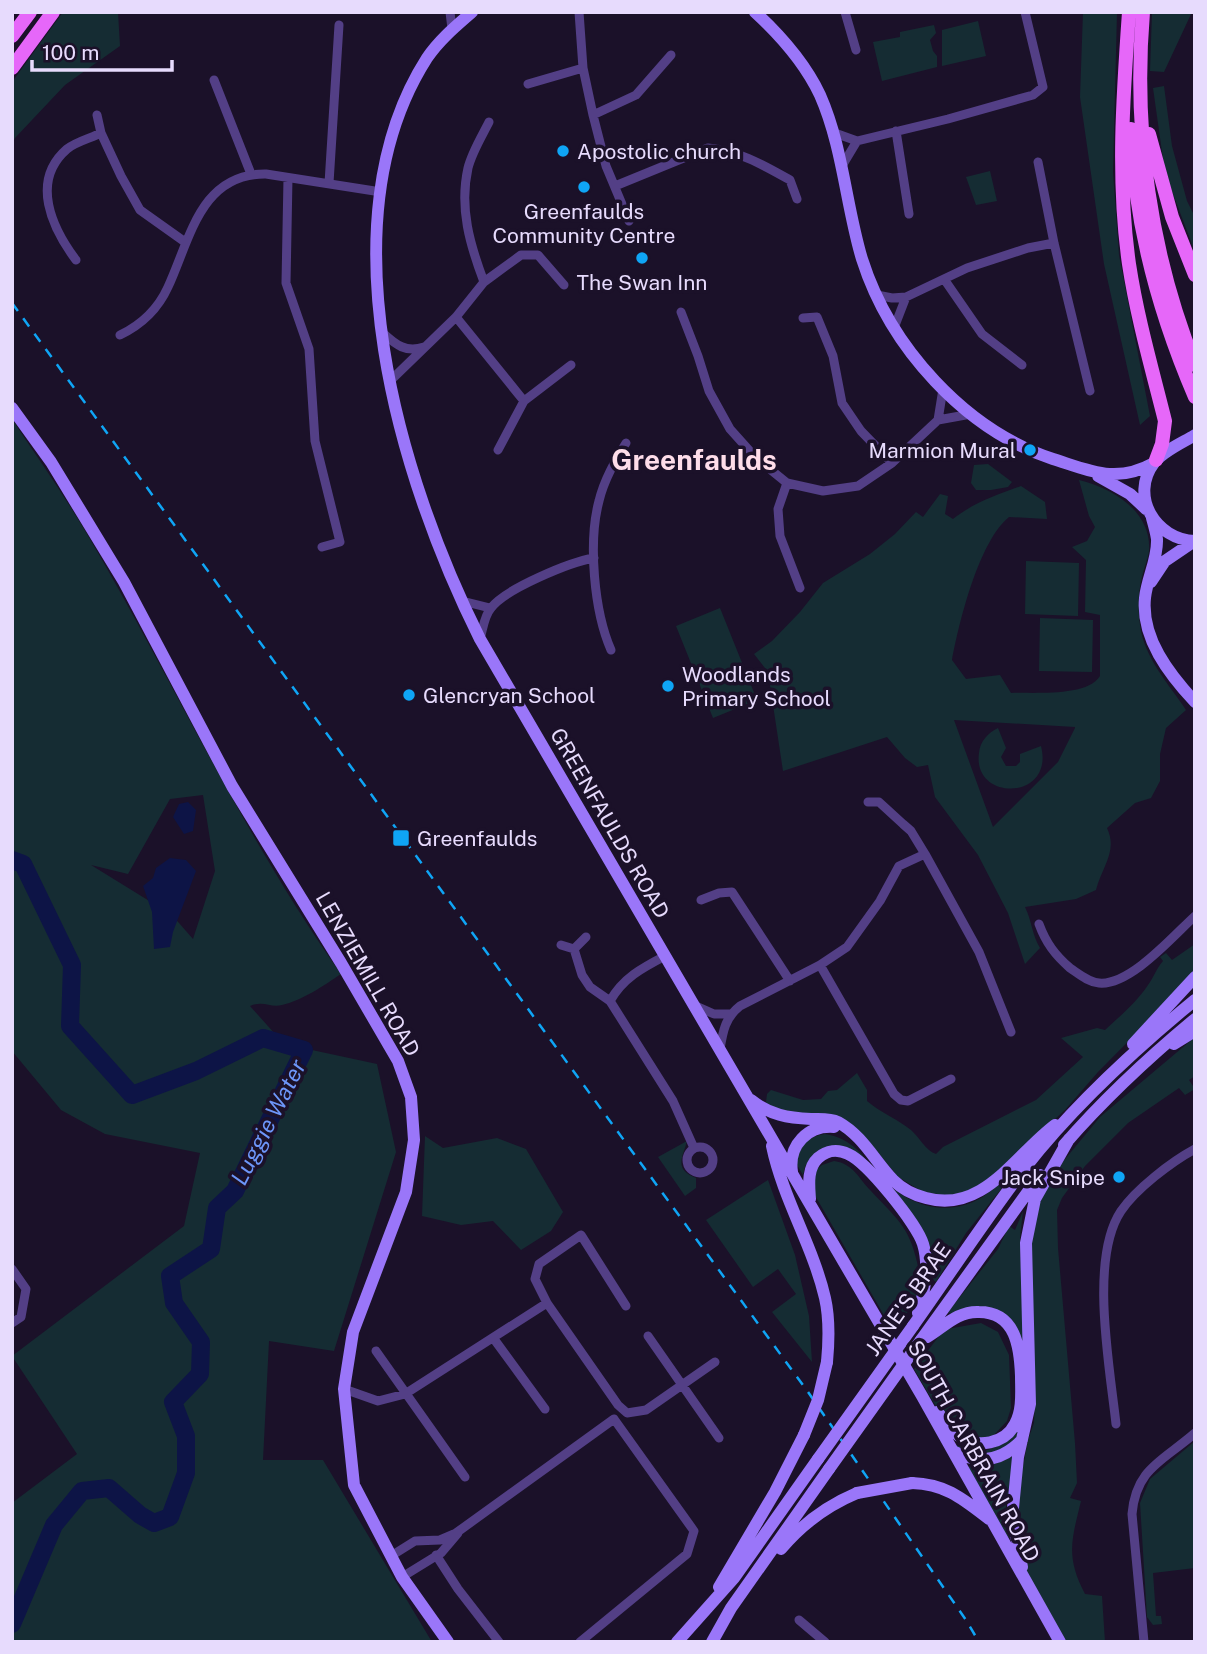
<svg xmlns="http://www.w3.org/2000/svg" width="1207" height="1654" font-family="'Public Sans',sans-serif">
<style>
.green{fill:#152c33;fill-rule:evenodd}
.water{fill:#0d1446}
.lines{fill:none;stroke-linecap:round;stroke-linejoin:round}
.river{stroke:#0d1446;stroke-width:18}
.street{stroke:#533f86;stroke-width:9}
.secondary{stroke:#9a76f9;stroke-width:12}
.primary{stroke:#e667f9;stroke-width:14}
.rail{stroke:#0fa5f5;stroke-width:2.5;stroke-dasharray:10 9;stroke-linecap:butt}
.secondary-bridge{stroke:#9a76f9;stroke-width:12}
.poi-dot{fill:#0fa5f5;stroke:#1b1129;stroke-width:2.5}
.labels{text-anchor:middle;dominant-baseline:central;stroke-width:7;stroke-linejoin:round;paint-order:stroke}
.poi-label{font-size:21px;fill:#e7dbfd;stroke:#1b1129;text-anchor:start}
.street-label{font-size:21px;fill:#e7dbfd;stroke:#1b1129}
.water-label{font-size:23px;font-style:italic;fill:#6d96f9;stroke:#1b1129}
.district-label{font-size:28px;font-weight:bold;fill:#fedde9;stroke:#1b1129}
</style>
<rect width="100%" height="100%" fill="#1b1129"/>
<!-- green -->
<path class="green" d="M63,12H118L120,46L65,85L15,138L12,145V82Z
M1083,12H1117L1113,172L1119,255L1150,416L1140,425L1104,264L1080,97Z
M1152,12H1192L1164,72L1150,71Z
M978,21L986,56L942,66V30Z
M934,25L936,33L930,40L933,51L937,56V67L882,81L873,42L900,37V32Z
M1164,86L1172,146L1187,201L1195,217V252L1165,173L1153,88Z
M990,171L997,201L976,205L966,177Z
M12,419C37,457 64,495 87,534C173,680 243,836 341,974C325,985 301,1001 282,1005C270,1008 264,1000 250,1006L284,1044L377,1064L396,1152L334,1351L269,1341L263,1460H323L432,1642H12V1503L77,1454L12,1356L184,1226L200,1153L105,1134L61,1110L12,1051ZM203,795L215,871L193,939L172,915L91,865L128,874L170,799Z
M988,464L1012,482L1008,487L991,490H976L971,483L974,465Z
M1079,480C1112,488 1152,511 1149,551C1148,559 1144,568 1142,577C1138,592 1138,610 1140,625C1144,658 1169,684 1186,710L1166,728L1160,754V781L1151,798L1135,803L1107,828C1118,851 1102,867 1096,890L1076,899L1025,907C1032,921 1032,935 1040,948L1025,964L1008,913L978,855L935,797L928,765L917,767L905,758L887,737L783,771L768,672L754,654L772,641L800,612L823,583L870,554L895,534L916,512L923,517L940,494L948,496L945,514L953,519C973,503 997,495 1021,486L1045,502L1047,519L1009,517C979,541 959,622 952,660L966,679L1000,675L1011,693C1035,692 1087,697 1100,676V615L1085,612L1086,560L1072,547L1087,541L1095,527L1089,516ZM954,720L1075,727V728L1058,762L993,827Z
M1026,561L1079,563L1078,616L1025,614Z
M720,608L757,700L713,718L676,626Z
M1040,618L1093,620L1092,672L1039,671Z
M998,728L1006,748L1001,757L1006,766H1016L1020,762V754L1041,746C1055,801 972,802 979,753C980,741 988,733 998,728Z
M1195,944V974L1098,1072L1065,1110L984,1184L967,1192L951,1196L923,1192L898,1177L867,1139L768,1105L766,1102L767,1094L771,1090L803,1100L821,1099L828,1091L837,1090L857,1073L867,1090V1101C881,1113 899,1120 911,1130C920,1138 925,1150 936,1154L943,1147L1036,1100L1083,1057L1061,1038L1097,1028L1105,1030C1120,1016 1137,1002 1148,985C1154,977 1156,969 1163,961L1160,957L1166,953L1172,960Z
M1195,1037V1076L1189,1080L1195,1089L1185,1095L1179,1088L1128,1123L1085,1166L1062,1198L1057,1210L1058,1248L1075,1443L1077,1483L1070,1498L1081,1501C1072,1539 1065,1556 1085,1594L1102,1596L1105,1642H1067L1027,1573L1018,1513L1019,1487L1028,1440L1034,1423L1035,1394L1029,1261L1039,1197L1061,1164L1100,1117Z
M825,1134C853,1139 861,1154 879,1175C903,1203 942,1218 977,1200C995,1191 1015,1167 1030,1153L966,1233L936,1282L929,1277V1258L860,1159L813,1155L805,1167L803,1175L794,1160C798,1145 810,1136 825,1134Z
M425,1136L443,1148L497,1138L526,1149L563,1212L551,1231L521,1250L493,1221L461,1225L422,1216Z
M687,1141C683,1157 673,1169 696,1178V1188L685,1196L658,1157Z
M834,1161C854,1164 858,1178 871,1191C895,1217 909,1226 917,1262C919,1271 921,1280 919,1289C915,1305 903,1318 893,1331L813,1192L812,1173L822,1165Z
M768,1180L795,1255L809,1316L812,1362L772,1312L796,1294L778,1269L753,1287L706,1220Z
M1023,1211L1020,1238L1026,1401L1015,1443L1001,1454L959,1453L956,1445L970,1450H988L1004,1443L1016,1430L1021,1353L1001,1319L954,1315L948,1312L998,1249L1009,1226L1015,1230Z
M981,1323L998,1332L1009,1355L1011,1408L1007,1421L993,1436L983,1439L963,1437L941,1415L914,1369L939,1336L947,1329Z
M1195,1441V1568L1153,1573L1156,1616H1161L1162,1624L1153,1625L1147,1617L1140,1503L1150,1479Z
M1014,1456L1006,1506L1010,1538L1005,1534L967,1469L971,1465H992Z"/>
<!-- water -->
<path class="water" d="M188,802L196,810L193,831L184,834L173,817L179,804Z
M170,858L186,860L196,871L173,932L170,947L154,949L152,912L143,886L153,878L156,868Z"/>
<g class="lines">
<!-- river -->
<path class="river" d="M12,860L23,864L72,965L70,1026L132,1095L196,1071L263,1038L304,1050L235,1191L217,1208L211,1249L170,1276L174,1303L201,1342L200,1374L173,1402L186,1436V1473L170,1517L154,1523L140,1515L109,1488L82,1491L54,1525L12,1624"/>
<!-- street -->
<path class="street" d="M450,12L452,29
M579,12L583,68L593,115L606,166L629,221
M845,12L856,50
M214,80L251,174
M528,84L583,68
M97,115L101,133
M593,115L636,95L671,55
M896,131L909,214
M832,132L857,141L948,119L1033,95L1043,87L1025,12
M1038,162L1054,243L1090,391
M842,166L857,141
M288,178L286,283L309,349L315,441L340,542L322,547
M329,183L339,25
M615,186L708,148C738,150 765,166 790,180L797,199
M76,260C52,228 30,181 67,149C75,142 91,138 101,133L121,176L140,210L185,242
M944,279L982,334L1022,365
M484,282C470,245 459,208 468,168C472,152 482,136 489,122
M877,295L892,298L906,297L967,268L1028,248L1054,243
M681,312L698,356L709,391L730,429L756,458L787,483L823,491L858,486L892,463L938,420L971,414
M456,317L524,401
M803,318L817,317L833,356L842,403L861,431L892,463
M894,328L906,297
M383,333C396,345 406,353 424,347
M120,335C141,325 158,309 168,287C190,240 200,173 266,174L381,192
M390,381L456,317L484,282L521,255H538L564,285
M938,420L943,389
M498,450L524,401L571,365
M787,483L778,509L780,536L800,588
M462,601L490,608
M480,639C483,629 484,616 491,608C505,589 570,562 594,558
M611,650C594,611 588,542 599,501C604,480 615,461 626,443
M868,802H879L903,824L911,831L925,854L979,952L1011,1032
M701,900L719,893L732,892L790,981
M1039,924C1046,943 1055,955 1070,968C1079,974 1088,982 1099,983C1130,986 1173,936 1195,916
M561,945L574,949L582,975L590,987L610,1001L673,1101L694,1148
M574,949L586,937
M820,965L894,1094L901,1100L908,1101L951,1079
M610,1001C623,978 642,968 665,956
M696,1006L714,1014H730
M720,1049C723,1031 725,1018 740,1006L820,965L847,947L880,901L899,866L925,854
M687 1160a13 13 0 1 1 26 0a13 13 0 1 1-26 0Z
M12,1269L26,1289L21,1317L12,1323
M547,1303L618,1405L627,1413L646,1410L715,1362
M648,1336L719,1438
M494,1339L545,1409
M376,1351L465,1477
M344,1389L378,1401L405,1394L547,1303L535,1279L539,1264L581,1235L626,1306
M1116,1424C1110,1368 1089,1259 1121,1211C1136,1189 1171,1162 1195,1149
M456,1533L614,1419L694,1531L687,1554L580,1642
M436,1555L458,1589L499,1642
M391,1556L415,1541L440,1540L454,1534
M402,1577L441,1553L458,1533
M799,1620L825,1642
M1144,1642L1132,1514C1136,1468 1163,1461 1195,1433"/>
<!-- secondary -->
<path class="secondary" d="M472,12C456,26 439,40 427,58C322,222 400,479 480,639L922,1396L1060,1642
M755,12C781,36 805,63 820,95C843,147 846,206 862,259C890,347 965,430 1053,459C1091,471 1116,484 1154,463
M12,408L51,462L124,582L232,786L341,963L398,1061L411,1097L414,1140L406,1192L353,1332L344,1389L354,1485L402,1577L448,1642
M1195,435C1182,443 1163,451 1154,463C1129,496 1156,540 1195,541
M1098,476L1130,494L1146,509
M1152,518C1154,525 1156,532 1157,539C1158,559 1147,578 1145,598C1141,638 1169,674 1195,702
M1151,582L1165,561L1193,542
M1133,1044L1195,977
M1174,1044L1195,1031
M751,1100C770,1115 788,1118 811,1119C820,1119 830,1118 838,1122C863,1136 874,1160 893,1180C902,1189 914,1195 926,1198C983,1214 1015,1155 1055,1125
M1064,1145C1104,1099 1148,1058 1195,1019
M772,1146C783,1199 813,1246 825,1298C830,1320 829,1341 827,1362
M792,1172C788,1145 808,1125 834,1127
M810,1199C809,1185 807,1168 818,1158C827,1150 838,1149 848,1154C867,1162 917,1224 923,1244C930,1267 925,1291 918,1313
M913,1326C950,1274 985,1220 1024,1169C1073,1106 1133,1051 1195,1000
M927,1337C944,1327 957,1311 979,1312C1016,1312 1020,1348 1021,1376C1021,1391 1023,1410 1015,1424C1005,1444 977,1449 959,1436C950,1430 945,1419 937,1412
M921,1340L1040,1175
M953,1451C979,1465 1002,1461 1022,1440
M912,1483C946,1484 963,1499 989,1519
M781,1549C802,1524 826,1506 857,1493
M1022,1567L1014,1525L1013,1508L1018,1457L1030,1404L1026,1243L1035,1199L1069,1139
M719,1587L775,1492L804,1435
M677,1642L734,1578L818,1459
M712,1642L731,1608L829,1469"/>
<!-- primary -->
<path class="primary" d="M1129,12C1123,96 1117,180 1129,264C1137,317 1152,369 1165,421L1162,444L1156,460
M1143,12C1133,132 1150,253 1195,365
M12,36L30,12
M12,68L53,12
M1131,129C1134,220 1159,313 1195,397
M1149,134L1172,217L1195,275"/>
<!-- rail -->
<path class="rail" d="M12,303L808,1392L966,1620L979,1642"/>
<!-- secondary-bridge -->
<path class="secondary-bridge" d="M804,1435L818,1400L827,1362
M818,1459L913,1326
M829,1469L921,1340
M857,1493L912,1483"/>
</g>
<!-- markers -->
<g class="poi-dot">
<circle cx="563" cy="151" r="7"/>
<circle cx="584" cy="187" r="7"/>
<circle cx="642" cy="258" r="7"/>
<circle cx="1030" cy="450" r="7"/>
<circle cx="668" cy="686" r="7"/>
<circle cx="409" cy="695" r="7"/>
<rect x="392" y="829" width="18" height="18" rx="3.5"/>
<circle cx="1119" cy="1177" r="7"/>
</g>
<g class="labels">
<!-- poi labels -->
<g class="poi-label">
<text x="577" y="151">Apostolic church</text>
<text x="584" y="211" text-anchor="middle">Greenfaulds<tspan x="584" dy="24">Community Centre</tspan></text>
<text x="642" y="282" text-anchor="middle">The Swan Inn</text>
<text x="1016" y="450" text-anchor="end">Marmion Mural</text>
<text x="682" y="674">Woodlands<tspan x="682" dy="24">Primary School</tspan></text>
<text x="423" y="695">Glencryan School</text>
<text x="417" y="838">Greenfaulds</text>
<text x="1105" y="1177" text-anchor="end">Jack Snipe</text>
</g>
<!-- street labels -->
<g class="street-label">
<text transform="translate(610 823) rotate(60)">GREENFAULDS ROAD</text>
<text transform="translate(368 974) rotate(60)">LENZIEMILL ROAD</text>
<text transform="translate(908 1299) rotate(-55)">JANE'S BRAE</text>
<text transform="translate(974 1451) rotate(61)">SOUTH CARBRAIN ROAD</text>
</g>
<!-- water labels -->
<g class="water-label">
<text transform="translate(268 1122) rotate(-63)">Luggie Water</text>
</g>
<!-- district labels -->
<g class="district-label">
<text x="694" y="459">Greenfaulds</text>
</g>
</g>
<!-- border -->
<rect width="1207" height="1654" fill="none" stroke="#e7dbfd" stroke-width="28"/>
<!-- scale -->
<path d="M32 60v10h140v-10" fill="none" stroke="#e7dbfd" stroke-width="3.5"/>
<text x="42" y="60" font-size="21" fill="#e7dbfd" stroke="#1b1129" stroke-width="5" paint-order="stroke">100 m</text>
</svg>
